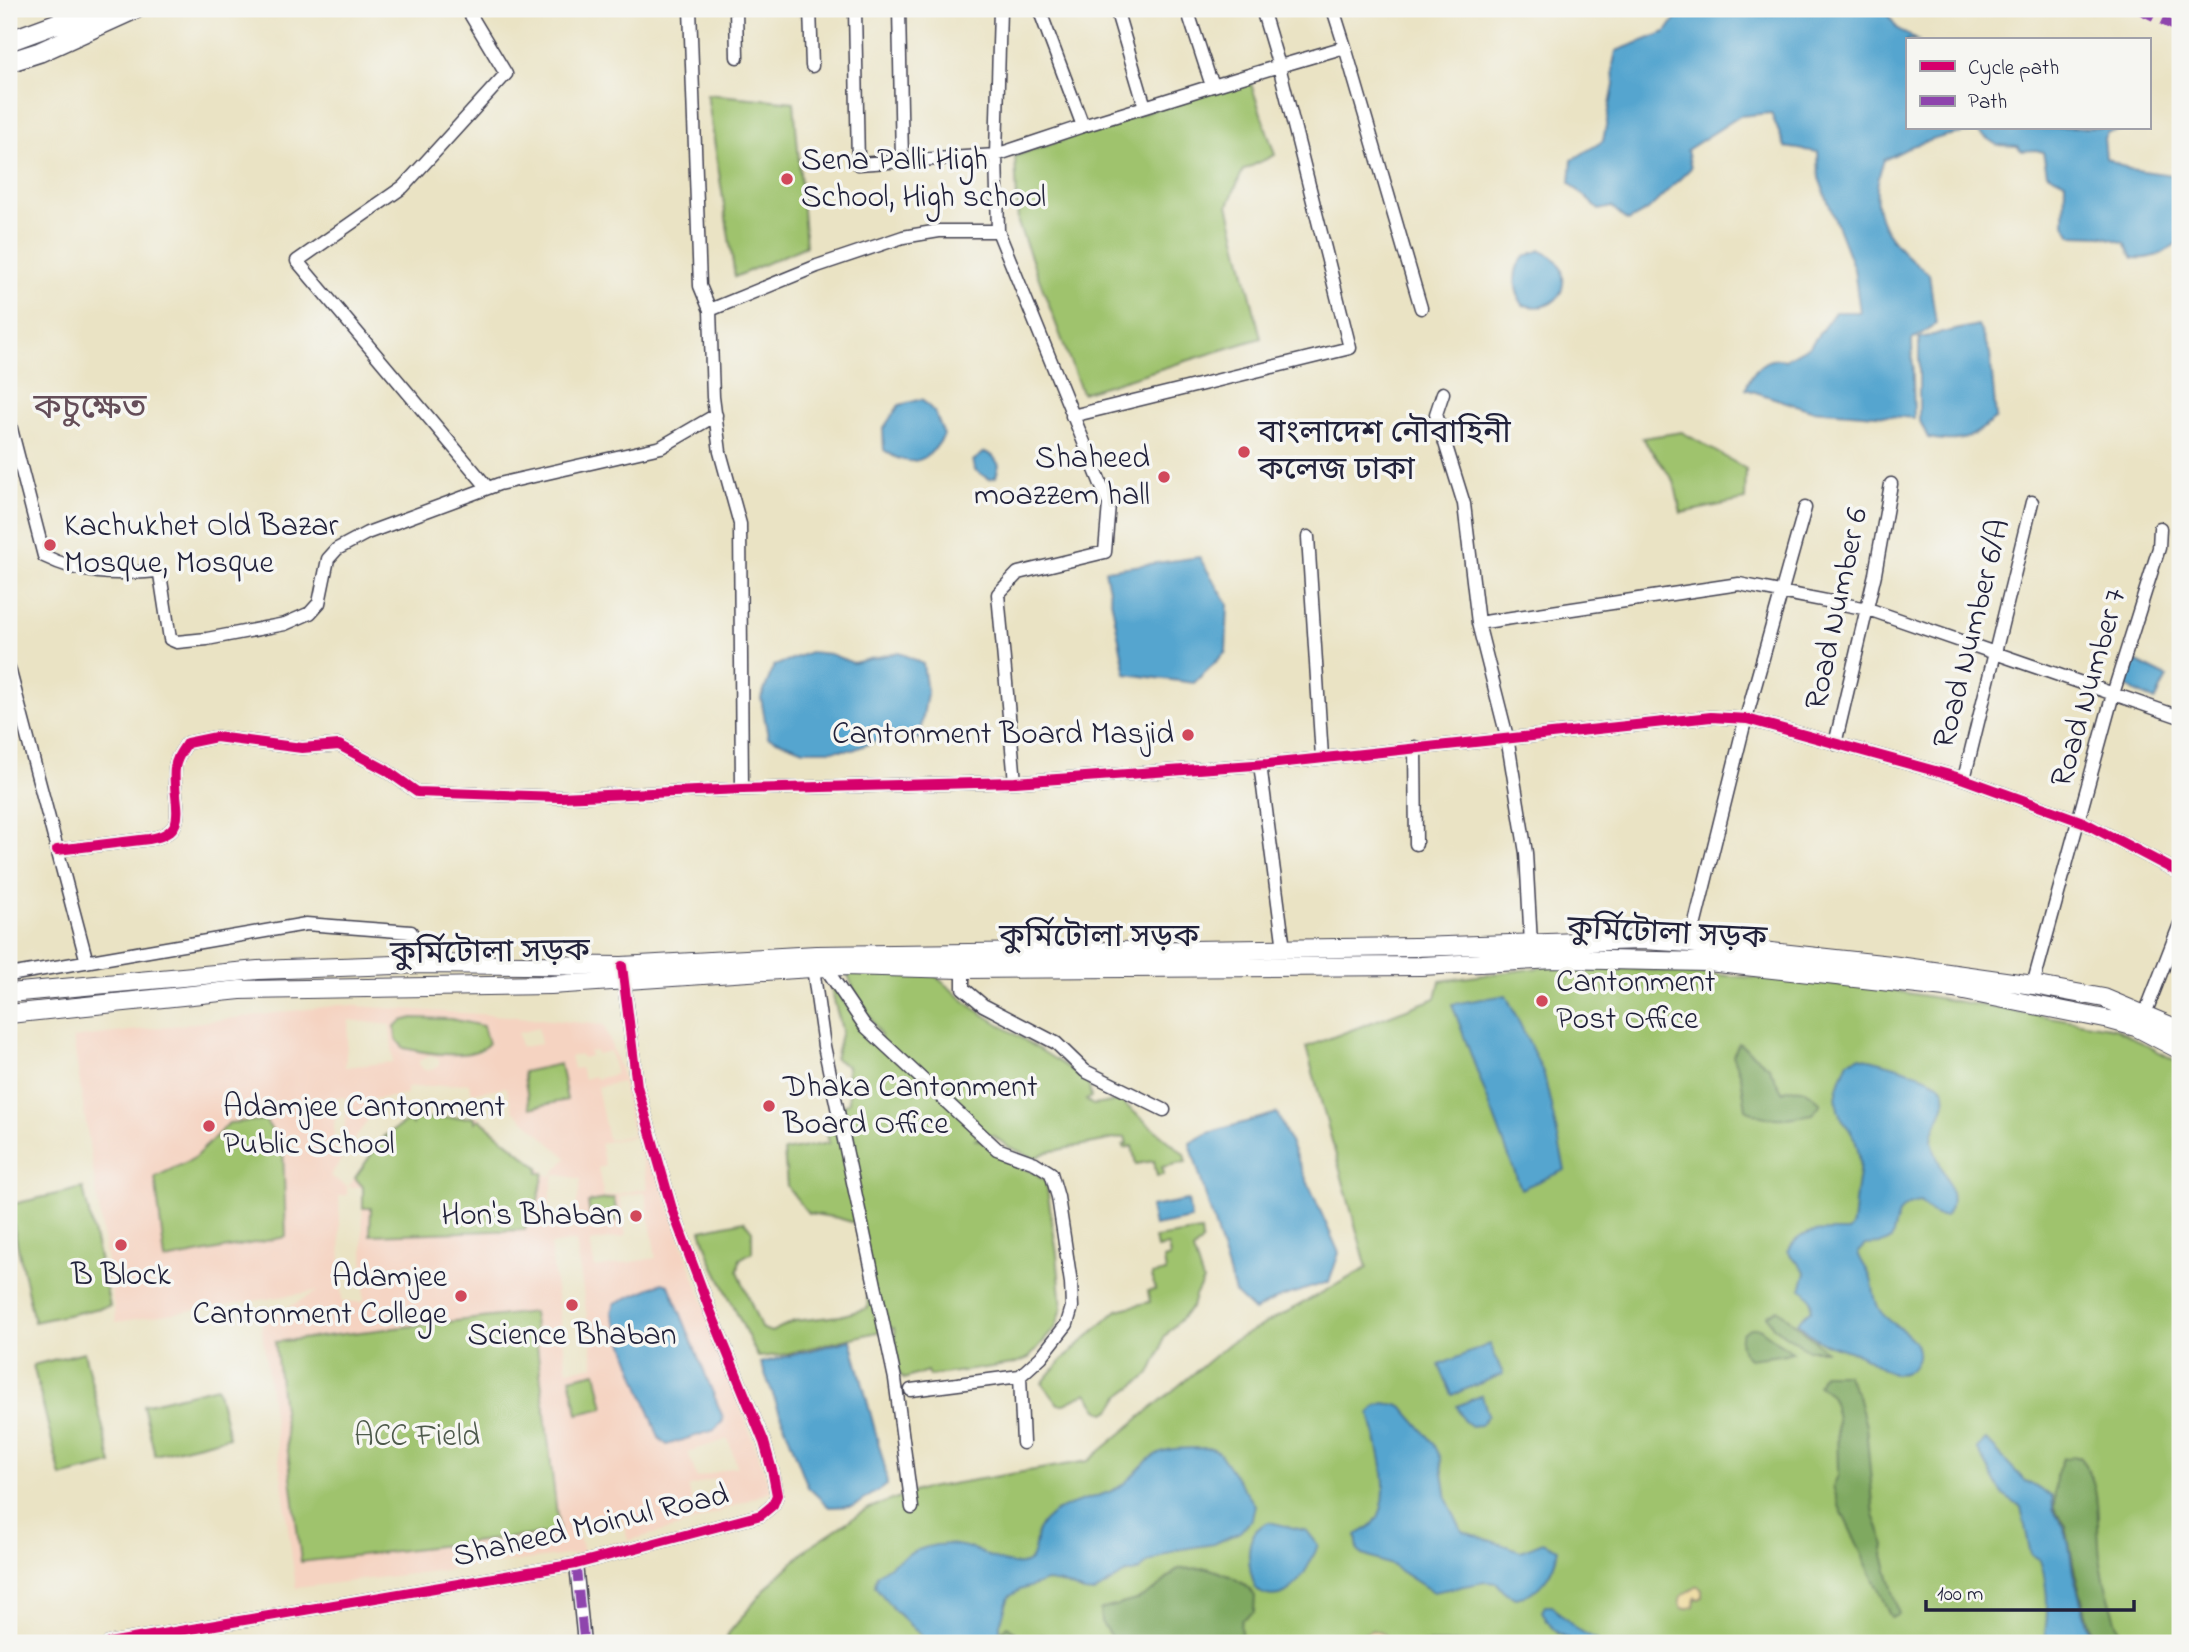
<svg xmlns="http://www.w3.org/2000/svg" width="2189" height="1652" font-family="'Indie Flower','Noto Sans Bengali',sans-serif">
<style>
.built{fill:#f5d3c1;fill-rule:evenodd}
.green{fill:#9fc36d;stroke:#607254;stroke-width:2}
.forest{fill:#7fa960;stroke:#50664e;stroke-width:2}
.sand{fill:#eeda9e;stroke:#887e6c;stroke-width:2}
.water{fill:#55a5cf;stroke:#3c6485;stroke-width:2}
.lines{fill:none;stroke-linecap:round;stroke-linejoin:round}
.street-casing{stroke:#403f50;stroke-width:15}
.secondary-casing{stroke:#403f50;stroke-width:20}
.primary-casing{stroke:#403f50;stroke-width:22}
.street{stroke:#fff;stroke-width:12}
.secondary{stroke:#fff;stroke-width:18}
.primary{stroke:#fff;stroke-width:19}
.quiet{stroke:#8e44ad;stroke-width:9;stroke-dasharray:18 9;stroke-linecap:butt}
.cycleway-casing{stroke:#f6f6f2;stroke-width:15}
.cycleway{stroke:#d6006c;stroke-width:10}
.poi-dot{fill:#d1495b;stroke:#f6f6f2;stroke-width:2.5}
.labels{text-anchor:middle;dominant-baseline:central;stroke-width:7;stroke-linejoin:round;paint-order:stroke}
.poi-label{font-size:32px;fill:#22223b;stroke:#f6f6f2;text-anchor:start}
.street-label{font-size:32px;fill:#22223b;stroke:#f6f6f2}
.park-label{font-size:32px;fill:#4e5a4c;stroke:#f6f6f2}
.quarter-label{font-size:35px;fill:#654e59;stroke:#f6f6f2}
</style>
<rect width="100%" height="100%" fill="#f6f6f2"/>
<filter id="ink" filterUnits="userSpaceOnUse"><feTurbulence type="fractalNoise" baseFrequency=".0143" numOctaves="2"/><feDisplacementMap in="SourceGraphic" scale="14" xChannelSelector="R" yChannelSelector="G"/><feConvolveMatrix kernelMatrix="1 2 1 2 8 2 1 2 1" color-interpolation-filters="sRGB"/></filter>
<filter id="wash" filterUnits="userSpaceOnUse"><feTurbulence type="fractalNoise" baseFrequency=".00686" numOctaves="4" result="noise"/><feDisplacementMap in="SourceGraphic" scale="28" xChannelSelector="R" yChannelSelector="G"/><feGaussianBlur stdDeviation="1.57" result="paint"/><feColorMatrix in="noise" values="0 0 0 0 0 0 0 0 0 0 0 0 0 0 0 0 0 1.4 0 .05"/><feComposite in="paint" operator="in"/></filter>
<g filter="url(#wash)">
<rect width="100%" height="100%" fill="#eae3c4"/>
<!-- built -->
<path class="built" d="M340,1005L507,1016L604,1025L771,1491L686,1525L583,1553L296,1588L262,1331L263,1321L318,1291L116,1322L73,1038ZM413,1018L451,1019L483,1026L488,1044L482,1051L466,1054L433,1053L404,1048L396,1039ZM349,1020L390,1025L393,1062L345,1067ZM538,1028L541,1044L521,1047L518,1033ZM596,1051L597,1054L610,1051L616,1074L596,1079L594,1076L584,1079L580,1068L573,1069L570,1057L580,1054L582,1058L590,1056L589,1052ZM430,1055L439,1058V1066L434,1069L424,1070L419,1064V1061ZM622,1082L633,1135L608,1140L597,1087ZM469,1083L472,1093L506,1087L513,1110L567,1158L550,1177L478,1116L410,1119L384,1135L348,1187L330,1176L367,1121V1100L407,1095V1088ZM336,1097L347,1098L343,1145L333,1143ZM477,1123L498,1232L389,1208H363V1187ZM637,1136L648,1188L604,1197L598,1168L605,1166L600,1143ZM554,1174L581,1179L572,1232L545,1227ZM347,1187H362L364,1302H342L339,1196L347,1195ZM645,1192L656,1258L595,1268L590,1242L626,1236L619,1196ZM576,1241L594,1366L567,1370L550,1245ZM728,1439L737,1466L697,1478L688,1452ZM717,1478L725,1505L696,1514L688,1487ZM620,1511L628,1540L583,1551L575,1523Z"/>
<!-- green -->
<path class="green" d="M1249,78L1275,155L1243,170L1228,205L1261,338L1082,393L1018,223L1015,156Z
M707,94L794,102L806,246L735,277Z
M1682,432L1746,469L1745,500L1681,513L1674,481L1642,438Z
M1567,964L1866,986L2115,1028L2180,1063V1643H726L728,1634L767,1587L809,1547L867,1509L922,1489L1088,1461L1230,1343L1367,1268L1306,1047L1436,998L1440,981Z
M846,970L934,975L972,1007L1088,1080L1091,1097L1086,1100L1093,1105L1121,1101L1184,1154L1186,1162L1162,1167L1163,1175L1157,1176L1154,1161L1136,1164L1132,1146L1124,1148L1123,1145L1127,1144L1125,1137L1047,1152L1035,1158L1009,1147L992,1135L974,1140H979L1007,1161L1035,1173L1046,1182L1057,1254L1062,1308L1056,1327L1029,1358L1013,1364L929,1376L927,1371L904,1379L898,1372L894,1328L781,1355L758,1357L711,1260L701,1230L744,1221L752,1231V1252L740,1259L738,1271L761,1328L771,1332L794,1321L840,1316L868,1308L865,1256L858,1224L838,1218L808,1213L787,1186L784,1151L829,1143L824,1119L849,1102L847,1066L835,1059L842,1030L830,985L838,993L874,1044L879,1043L881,1036L854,990Z
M413,1018L451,1019L483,1026L488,1044C472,1061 425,1053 404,1048L396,1039L395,1026L402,1021Z
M560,1064L567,1100L530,1108L523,1072Z
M475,1117V1122L479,1119L539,1168L538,1173H544L535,1213L529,1212L525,1230L370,1235L371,1208H363V1187L355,1178L384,1136L387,1138L386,1135L409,1120L412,1124L413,1119Z
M265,1120L283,1146L286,1237L165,1260L155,1177L193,1159L229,1123Z
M83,1188L110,1306L34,1322L9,1205Z
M614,1198L618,1221L591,1225L588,1202Z
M1201,1231L1202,1241L1193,1251L1203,1281L1195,1296L1192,1307L1164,1337L1161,1350L1150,1374L1120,1396L1112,1409L1105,1413L1098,1409L1087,1393L1065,1404H1058L1042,1383L1061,1361L1117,1310L1150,1302L1148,1291L1155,1290L1152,1275L1166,1272L1164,1259L1170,1257L1168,1246L1157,1248L1155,1238Z
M533,1312L559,1532L301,1562L275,1342Z
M84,1352L112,1464L61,1477L33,1365Z
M596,1372L604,1408L578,1414L570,1378Z
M217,1387L229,1437L155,1455L143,1405Z"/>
<!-- forest -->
<path class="forest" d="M1739,1043L1769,1067L1782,1092C1802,1084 1806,1090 1821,1103L1813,1114C1791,1118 1766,1123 1746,1109L1741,1076L1733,1055Z
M1778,1309L1825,1350H1808L1773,1327L1767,1315Z
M1750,1328H1759L1792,1352L1781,1355L1749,1359C1740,1351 1738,1342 1743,1332Z
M1823,1374H1846L1858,1396L1866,1426L1874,1515L1885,1545L1883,1555L1899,1614L1891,1617L1839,1506L1833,1486L1838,1475L1837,1418L1831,1395L1818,1385Z
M2079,1457C2106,1487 2094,1527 2101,1563C2105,1590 2116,1617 2123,1643H2094L2075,1573L2066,1526L2054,1509L2056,1476L2063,1458Z
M1207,1568C1226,1574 1242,1579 1255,1596L1254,1612L1241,1620L1240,1627L1242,1637L1234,1643H1142L1139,1638L1111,1637L1101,1622L1100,1610L1139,1599L1156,1589L1178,1569Z
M1007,1626C1014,1629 1014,1634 1021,1637C1032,1644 1042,1625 1054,1643H1003V1630Z"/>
<!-- sand -->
<path class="sand" d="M1698,1586L1702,1590V1597L1699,1599L1695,1597L1694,1606L1687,1609L1682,1608C1674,1594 1690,1592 1698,1586Z
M1372,1630L1384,1634L1390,1643H1356L1362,1635Z"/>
<!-- water -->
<path class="water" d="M1682,9H1884L1898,29L1917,40H1907V128H2137L2108,132L2104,138L2106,158L2129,169L2180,176V241C2164,253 2154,260 2133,258L2125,243L2102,236L2071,235L2064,224L2065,182L2047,173L2043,152L2036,150L2022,151L2017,146L1997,145L1976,131L1945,136L1912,146L1884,160C1863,214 1888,242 1929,274L1936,324L1912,340L1914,418L1811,410L1746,389C1751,371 1766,355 1785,360L1810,346L1835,312H1860L1854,269L1819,178L1818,152L1785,147L1771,113L1740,116L1687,150L1691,168L1648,210L1628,221L1612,207L1599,210L1570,183L1572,160L1603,141L1614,85L1613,65L1616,51L1666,32Z
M1540,250C1544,253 1551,255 1555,259C1567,271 1566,295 1551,303C1542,308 1533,307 1523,305C1515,293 1510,268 1525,257C1529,254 1535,253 1540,250Z
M1978,325L1990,353L1996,418C1968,440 1963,444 1928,438L1919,419V338Z
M922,399L935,413L944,435C929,462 910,470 884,450L883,429L899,405Z
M985,452L993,456L999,465L996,477L989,479L975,470L973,461Z
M1199,557L1228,604L1226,652L1194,683L1126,674L1105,570Z
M810,652L830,654L853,663L899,652L923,664L927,693L919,740L893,734L853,750H804L768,737L761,698L774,666Z
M2135,661L2167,677L2155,701L2123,685Z
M1506,995L1544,1074L1565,1170L1521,1189L1452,1004Z
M1859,1057C1874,1059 1930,1075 1940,1085C1956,1099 1932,1123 1932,1140C1934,1164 1964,1193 1946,1216C1935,1217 1928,1210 1920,1202C1895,1205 1898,1220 1891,1240L1881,1244L1865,1245L1858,1252C1860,1261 1867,1268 1870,1276C1875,1288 1873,1302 1881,1312C1892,1327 1925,1337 1917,1361C1915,1366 1911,1370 1906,1372C1887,1380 1874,1360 1858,1354C1829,1344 1820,1346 1797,1322L1811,1310C1813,1300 1810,1294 1801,1289L1806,1273C1801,1264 1793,1261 1788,1251C1801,1226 1824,1232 1848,1231L1852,1227C1855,1216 1854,1206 1856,1194C1858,1177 1862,1164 1857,1146C1855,1137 1850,1130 1844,1122C1829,1099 1839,1084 1848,1061Z
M1277,1113L1339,1253L1329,1282L1278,1298L1254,1311L1235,1293L1190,1143L1208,1133Z
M1188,1200L1191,1219L1154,1226L1150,1207Z
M662,1283L669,1285L722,1415L723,1421L715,1430L667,1445L659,1438L612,1312L615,1303Z
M851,1340L885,1468L887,1485L854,1506L829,1507L808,1487L761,1363Z
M1490,1344L1503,1374L1452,1395L1439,1365Z
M1482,1395L1488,1415L1480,1425L1471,1426L1463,1420L1457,1406Z
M1384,1403L1402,1406L1433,1442L1441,1458L1447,1500L1462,1531L1521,1551L1543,1542L1558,1549C1554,1573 1540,1594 1516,1598L1506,1594L1497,1583L1485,1582L1433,1592L1391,1565L1363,1555L1358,1551L1356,1535C1362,1531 1369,1529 1374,1523C1396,1496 1376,1443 1370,1413L1376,1406Z
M1986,1440L2024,1480L2052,1496L2053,1510L2064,1527L2069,1544L2073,1573L2092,1643H2054L2045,1634C2049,1608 2048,1585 2040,1560L2031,1555L2021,1507L2003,1495L1977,1448Z
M1211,1448L1218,1451L1255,1505L1252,1519L1240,1532L1214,1544L1176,1550L1148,1563L1140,1570L1124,1574L1094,1593L1084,1592L1061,1583L1047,1581L1020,1590L1009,1597L1000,1624V1643H929L894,1610L875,1586L877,1575C909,1550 940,1534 980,1552C991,1557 1007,1566 1021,1564C1036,1562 1034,1545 1037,1534C1039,1528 1044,1521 1049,1517C1070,1498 1104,1499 1122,1485C1138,1473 1147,1454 1168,1450C1181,1447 1197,1449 1211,1448Z
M1269,1522L1307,1531L1318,1545C1308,1570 1288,1611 1256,1590C1248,1568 1241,1532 1269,1522Z
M1545,1606H1552L1574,1627L1601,1643C1573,1643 1554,1639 1542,1611Z"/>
</g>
<g filter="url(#ink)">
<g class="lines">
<defs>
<path id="street" d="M467,9L506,74L403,187L297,261L488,488
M690,9L700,286L710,310L713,397L720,452L740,524L742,789
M736,9L737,57
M810,9L812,66
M855,9L858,164L996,155L1083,126L1039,9
M899,9L902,161
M1000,9L996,155L998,231L1109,504L1105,552L1018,573L998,594L1015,782
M1345,47L1421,308
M1277,59L1280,66L1345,47L1333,9
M1211,79L1213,86L1279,66L1262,9
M1143,100L1145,107L1212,86L1187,9
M1081,121L1083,126L1145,107L1116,9
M710,310L817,266L903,237L939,231H998
M1443,393L1436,414L1464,504L1478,623L1507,737L1526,853L1531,944
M1072,416L1350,348L1279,66
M9,421L44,556C83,575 113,575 156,571L160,574L170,639L177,642L207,639L285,624L310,613L319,603L328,559L337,549L367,533L499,484L661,447L716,415
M1308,537L1322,757
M1478,623L1739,584L1868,609L2180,717
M9,668L87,962
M1835,744L1875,574L1891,484
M1415,747L1416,844
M1260,764L1284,949
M1964,779L2032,502
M57,850L149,839C194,832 171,800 175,768C176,758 182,751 187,743L216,737L302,748L339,745L386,770L417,792L560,797L742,789L1015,782L1268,764L1711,717L1747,719L1964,779L2083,822L2180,873
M1690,943L1743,729L1805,508
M815,961L813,968L824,1046L895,1379L912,1508
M823,964L865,1026L997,1149L1035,1163L1051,1173L1058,1197L1071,1283L1072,1307L1067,1324L1041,1357L1020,1376L911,1390
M963,964V988L983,1005L1056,1043L1085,1071L1164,1110
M9,975L306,924L411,932L422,964
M2033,985L2113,694L2159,548L2160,528
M2145,1014L2180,924
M1020,1376L1023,1443
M576,1564L584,1643
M109,1643L576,1564L761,1515L773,1505L777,1495L773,1474L764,1442L709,1308L672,1209L637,1086L623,973"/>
<path id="secondary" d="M9,993L258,970L422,964L622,966L816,955L1415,947L1643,940L1690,943L1891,965L2033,985L2104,998L2180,1030
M9,1014L240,990L551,985L842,966L962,969L1421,966L1556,959L1708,962L1954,989L2110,1020L2136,1027L2180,1050"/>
<path id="primary" d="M9,41L96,9
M9,62L40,52L135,9"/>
</defs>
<!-- street casing -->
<use href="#street" class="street-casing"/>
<!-- secondary casing -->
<use href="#secondary" class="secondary-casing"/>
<!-- primary casing -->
<use href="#primary" class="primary-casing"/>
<!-- street -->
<use href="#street" class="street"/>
<!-- secondary -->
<use href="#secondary" class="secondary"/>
<!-- primary -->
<use href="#primary" class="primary"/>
<!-- quiet -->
<path class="quiet" d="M2138,9L2180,29
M576,1564L584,1643"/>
<defs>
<path id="cycleway" d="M57,850L149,839C194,832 171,800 175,768C176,758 182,751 187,743L216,737L302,748L339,745L386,770L417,792L560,797L742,789L1015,782L1268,764L1711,717L1747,719L1964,779L2083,822L2180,873
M109,1643L576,1564L761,1515L773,1505L777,1495L773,1474L764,1442L709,1308L672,1209L637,1086L622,966"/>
</defs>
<!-- cycleway casing -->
<use href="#cycleway" class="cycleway-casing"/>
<!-- cycleway -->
<use href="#cycleway" class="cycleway"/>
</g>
</g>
<!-- markers -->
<g class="poi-dot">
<circle cx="787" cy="179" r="7"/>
<circle cx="1244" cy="452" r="7"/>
<circle cx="1164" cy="477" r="7"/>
<circle cx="50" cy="545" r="7"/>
<circle cx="1188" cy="735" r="7"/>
<circle cx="1542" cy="1001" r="7"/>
<circle cx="769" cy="1106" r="7"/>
<circle cx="209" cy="1126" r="7"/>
<circle cx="636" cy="1216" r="7"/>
<circle cx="121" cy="1245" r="7"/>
<circle cx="461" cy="1296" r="7"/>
<circle cx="572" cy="1305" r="7"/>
</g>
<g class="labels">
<!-- poi labels -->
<g class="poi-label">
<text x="801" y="161">Sena Palli High<tspan x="801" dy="37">School, High school</tspan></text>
<text x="1258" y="434">বাংলাদেশ নৌবাহিনী<tspan x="1258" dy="37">কলেজ ঢাকা</tspan></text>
<text x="1150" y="459" text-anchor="end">Shaheed<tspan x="1150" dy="37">moazzem hall</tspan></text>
<text x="64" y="527">Kachukhet Old Bazar<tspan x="64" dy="37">Mosque, Mosque</tspan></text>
<text x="1174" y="735" text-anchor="end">Cantonment Board Masjid</text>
<text x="1556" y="983">Cantonment<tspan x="1556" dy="37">Post Office</tspan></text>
<text x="783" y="1088">Dhaka Cantonment<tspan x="783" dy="37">Board Office</tspan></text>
<text x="223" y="1108">Adamjee Cantonment<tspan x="223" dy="37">Public School</tspan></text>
<text x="622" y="1216" text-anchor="end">Hon's Bhaban</text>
<text x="121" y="1276" text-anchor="middle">B Block</text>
<text x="447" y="1278" text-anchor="end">Adamjee<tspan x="447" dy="37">Cantonment College</tspan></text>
<text x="572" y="1336" text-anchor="middle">Science Bhaban</text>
</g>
<!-- street labels -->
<g class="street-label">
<text transform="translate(1838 609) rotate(-78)">Road Number 6</text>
<text transform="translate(1973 634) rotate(-76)">Road Number 6/A</text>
<text transform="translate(2090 688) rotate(-74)">Road Number 7</text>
<text transform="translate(1667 935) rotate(3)">কুর্মিটোলা সড়ক</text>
<text x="1099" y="938">কুর্মিটোলা সড়ক</text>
<text transform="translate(490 954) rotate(-1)">কুর্মিটোলা সড়ক</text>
<text transform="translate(591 1527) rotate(-13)">Shaheed Moinul Road</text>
</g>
<!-- park labels -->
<g class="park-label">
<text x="417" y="1437">ACC Field</text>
</g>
<!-- quarter labels -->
<g class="quarter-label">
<text x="90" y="409">কচুক্ষেত</text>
</g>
</g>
<!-- margin -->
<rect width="2189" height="1652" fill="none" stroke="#f6f6f2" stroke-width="35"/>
<!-- legend -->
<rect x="1906" y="38" width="245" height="91" fill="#f6f6f2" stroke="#a1a1a9" stroke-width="2"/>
<rect x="1920" y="61" width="35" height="10" fill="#d6006c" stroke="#a1a1a9" stroke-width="2"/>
<text x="1968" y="74" font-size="21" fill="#22223b">Cycle path</text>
<rect x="1920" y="96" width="35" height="10" fill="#8e44ad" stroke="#a1a1a9" stroke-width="2"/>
<text x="1968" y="108" font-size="21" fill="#22223b">Path</text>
<!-- scale -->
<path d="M1926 1600v10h208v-10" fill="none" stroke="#22223b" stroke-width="3.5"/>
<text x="1937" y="1600" font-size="21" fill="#22223b" stroke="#f6f6f2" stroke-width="5" paint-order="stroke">100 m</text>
</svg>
